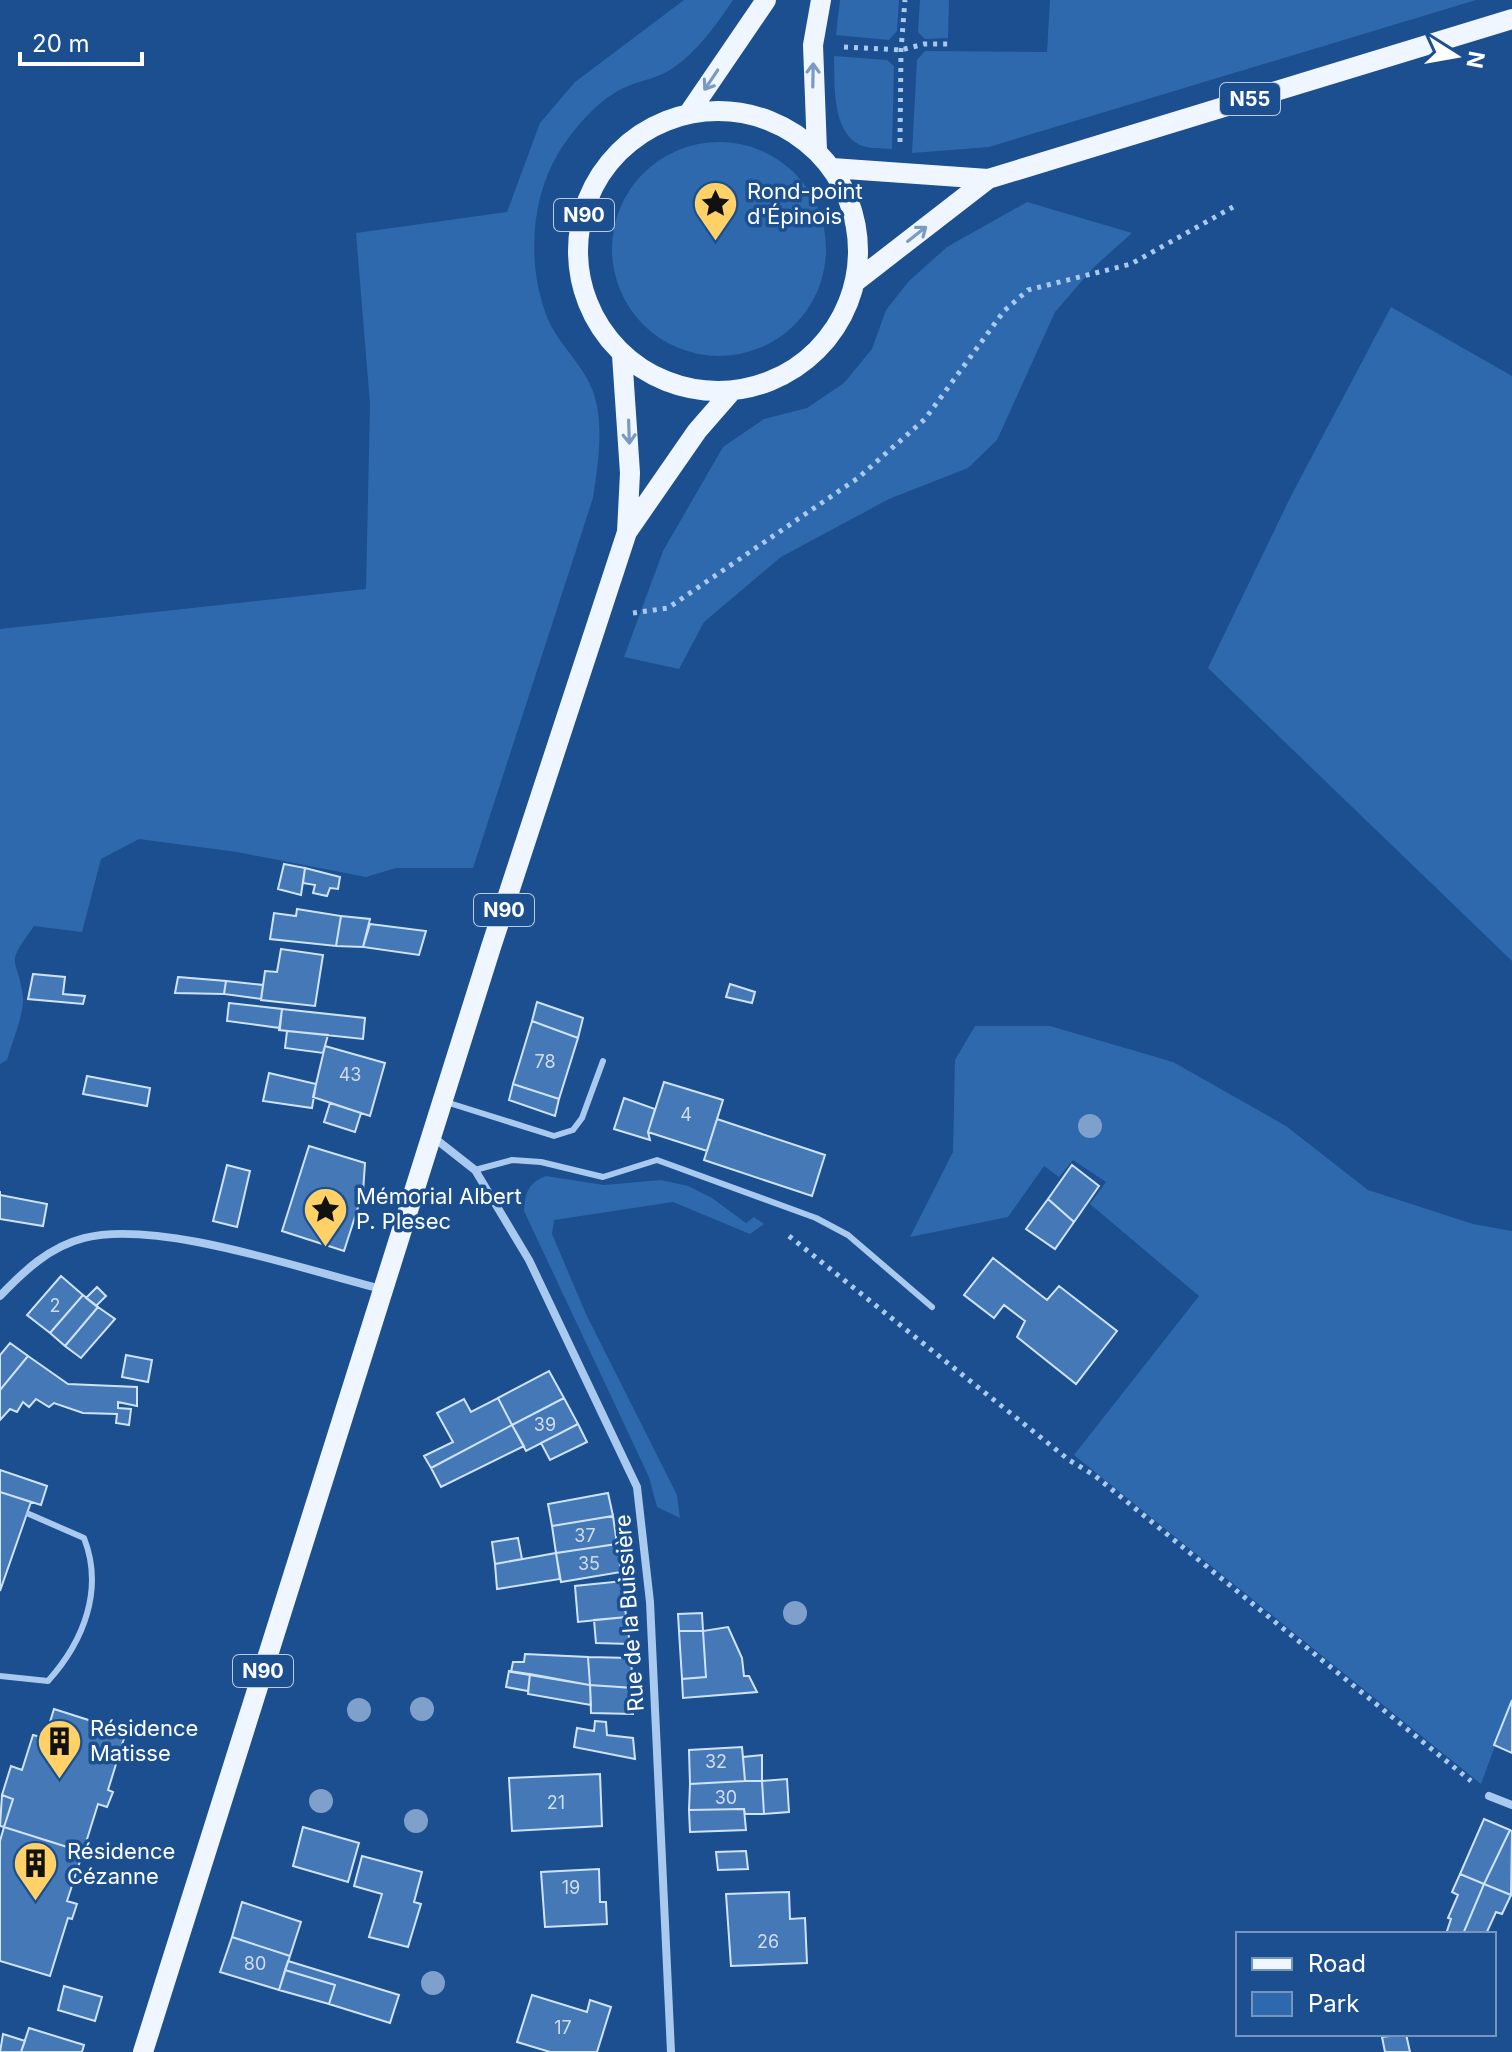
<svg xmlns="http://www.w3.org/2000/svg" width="1512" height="2052" font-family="Inter,sans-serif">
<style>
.green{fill:#2e69ad}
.building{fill:#4478b7;stroke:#cfe3fa;stroke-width:2}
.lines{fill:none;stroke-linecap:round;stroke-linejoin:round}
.path{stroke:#a9c9ee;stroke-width:5;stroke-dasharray:4 6;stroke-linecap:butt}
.lane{stroke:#a9c9ee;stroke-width:6}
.street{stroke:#a9c9ee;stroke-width:8}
.primary{stroke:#f0f6ff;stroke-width:20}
.tree{fill:#7ea0ca}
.oneway{stroke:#7b9ac1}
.labels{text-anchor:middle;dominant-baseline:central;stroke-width:7;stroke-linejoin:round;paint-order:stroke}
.number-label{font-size:18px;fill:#d0dded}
.shield{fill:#1b4f8f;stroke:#bbcadd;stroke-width:2}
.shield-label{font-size:20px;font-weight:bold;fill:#fff}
.poi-label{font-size:22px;fill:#fff;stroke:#1b4f8f;text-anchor:start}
.street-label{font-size:22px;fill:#fff;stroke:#1b4f8f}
</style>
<rect width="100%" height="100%" fill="#1b4f8f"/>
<!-- green -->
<path class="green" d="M684,0H733C716,25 698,51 673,68C661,77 643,80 628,86C599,98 575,127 559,152C530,199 527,266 547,317C557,343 582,363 592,389C605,421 598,465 593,498L473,868H396L366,877L237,852L139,839L101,859L82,932L34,926C3,969 18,954 23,997C24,1015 12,1042 7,1060L0,1064V629L366,589L370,404L356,233L507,212L540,123L575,82Z
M840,0H899L897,31L889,40L836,35Z
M920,0H949L948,38L925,39L918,32Z
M1050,0H1476L989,147L912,153L917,60L925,51L1047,52Z
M834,56L887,60L894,66L892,149C883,148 869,149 860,145C831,131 835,83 834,56Z
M612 249a107 107 0 1 1 214 0a107 107 0 1 1-214 0Z
M1027,202L1132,233L1094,267L1055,312L997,440L968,468L889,499L781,557L704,622L679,669L624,657L663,551L723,447L764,419L807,408L844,383L872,349L886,310L909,281L947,247Z
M1391,307L1512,376V961L1208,668L1291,496Z
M975,1026H1050L1173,1062L1286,1126L1368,1190L1473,1224L1512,1231V1700L1481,1784L1074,1455L1199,1296L1090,1204L1106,1182L1073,1160L1059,1177L1044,1166L1008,1217L910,1237L953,1152L955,1060Z
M546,1176L604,1185L661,1180L688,1186L712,1198L746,1223L754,1217L764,1224L750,1234L673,1202L554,1220L552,1234L586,1314L677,1495L680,1518L657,1507L649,1477L524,1211C525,1193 528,1183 546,1176Z"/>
<!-- building -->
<path class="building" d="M284,864L305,868L301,895L278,889Z
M305,868L340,877L338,889L330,888L327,896L313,893L315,885L303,883Z
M297,909L341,916L336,946L270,939L274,913L296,916Z
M341,916L370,919L363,947L336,946Z
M370,924L426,931L419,955L363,947Z
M281,949L323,955L315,1006L261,1000L265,971L277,972Z
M33,974L65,977L63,994L85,996L83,1004L28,999Z
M178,977L226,981L224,994L175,993Z
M226,981L263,985L261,999L224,994Z
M730,984L755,992L752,1003L726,997Z
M537,1002L583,1018L578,1038L532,1021Z
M229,1003L282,1009L280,1028L227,1021Z
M282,1009L365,1018L363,1039L279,1030Z
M532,1021L578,1038L559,1099L513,1084Z
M287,1031L328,1035L323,1053L285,1048Z
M325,1046L385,1063L370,1116L313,1097Z
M269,1073L316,1084L312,1108L263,1101Z
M87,1076L150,1088L147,1106L83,1094Z
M664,1082L723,1100L707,1151L648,1132Z
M513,1084L559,1099L555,1116L509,1100Z
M624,1098L655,1109L648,1132L650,1140L614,1129Z
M330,1103L361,1113L355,1132L324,1122Z
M717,1119L825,1155L812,1196L704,1160Z
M309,1146L365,1163L363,1192L344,1251L282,1231Z
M227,1165L250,1171L237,1227L213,1221Z
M1072,1165L1099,1186L1074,1222L1048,1199Z
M0,1191V1195L47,1204L43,1226L0,1219Z
M1048,1199L1074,1222L1055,1249L1026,1229Z
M993,1258L1047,1300L1059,1286L1117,1331L1076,1384L1017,1337L1025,1321L1004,1305L994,1318L964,1295Z
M61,1276L83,1295L50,1333L27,1315Z
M97,1287L106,1296L96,1306L86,1298Z
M83,1295L98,1307L65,1346L50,1333Z
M98,1307L115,1319L81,1358L65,1346Z
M10,1343L28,1356L0,1390V1355Z
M126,1355L152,1360L148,1382L122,1377Z
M28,1356L68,1384L137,1387V1406L118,1402V1408L131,1409L129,1425L116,1423L117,1414L83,1413L54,1403L49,1407L36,1399L29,1407L23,1402L17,1412L10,1409L0,1420V1390Z
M549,1371L564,1398L512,1425L498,1398Z
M498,1398L512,1425L431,1468L424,1456L453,1442L437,1413L464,1399L471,1412Z
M564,1398L578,1424L526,1451L512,1425Z
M578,1424L587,1442L550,1460L541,1443Z
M512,1425L524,1446L441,1487L431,1468Z
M0,1470L47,1486L41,1505L0,1492Z
M0,1492L31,1502L0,1591Z
M608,1493L613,1516L552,1526L548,1504Z
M613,1516L617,1544L556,1553L552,1526Z
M518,1538L522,1559L495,1564L492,1542Z
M617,1544L621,1572L561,1582L556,1553Z
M556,1553L560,1579L497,1589L495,1564Z
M623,1581L626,1617L578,1622L575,1586Z
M702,1613L703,1631H679L678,1614Z
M626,1617L630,1644L596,1643L594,1620Z
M728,1627L742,1658L744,1676H749L757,1692L683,1698L682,1679L706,1677L703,1631Z
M679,1631H703L706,1677L682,1679Z
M525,1654L588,1657L590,1685L511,1672L513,1662H524Z
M588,1657L631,1658L633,1688L590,1685Z
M509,1671L530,1674L528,1691L506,1687Z
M530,1674L590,1685L591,1705L528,1694Z
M590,1685L633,1688V1714L591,1713Z
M1512,1700V1753L1494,1745Z
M54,1709L126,1732L108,1790L113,1792L107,1807L98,1804L83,1852L4,1827L13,1799L2,1795L11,1766L22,1770L33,1735L45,1738Z
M595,1721L606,1722L607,1735L633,1738L635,1759L574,1747L577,1728L594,1731Z
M742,1747L745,1781L690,1784L689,1750Z
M762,1755V1781H745L743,1757Z
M600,1774L602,1826L512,1831L509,1778Z
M787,1779L789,1812L764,1814L762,1781Z
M745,1781H762L764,1814H745L744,1809L689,1810L690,1784Z
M2,1795L13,1799L4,1827L0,1826Z
M744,1809L746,1830L690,1832L689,1810Z
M1484,1819L1510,1830L1484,1884L1460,1874Z
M4,1827L83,1852L67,1901L77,1904L72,1919L68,1918L50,1976L0,1961V1841Z
M303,1827L359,1843L348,1882L293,1866Z
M1510,1830L1512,1831L1511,1895L1484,1884Z
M746,1851L748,1869L718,1870L716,1852Z
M362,1856L422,1872L414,1902L421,1904L408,1947L369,1937L382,1894L354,1886Z
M599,1869L600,1902H606L607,1924L545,1927L541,1872Z
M1460,1874L1484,1884L1463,1934H1446L1451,1919L1448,1918L1458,1895L1452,1892Z
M1484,1884L1511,1895L1502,1914L1496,1912L1486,1934H1463Z
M789,1892L790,1919L805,1918L807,1963L731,1966L726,1894Z
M242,1902L301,1922L290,1956L232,1937Z
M232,1937L290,1956L279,1990L220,1972Z
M288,1961L399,1995L390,2023L329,2004L335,1985L285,1970Z
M285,1970L335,1985L329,2004L279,1990Z
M64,1986L102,1997L95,2021L58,2010Z
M532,1995L587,2012L590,2000L611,2007L597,2052H550L517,2042Z
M29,2028L84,2045L82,2052H21Z
M3,2034L25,2041L21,2052H0Z
M1406,2034L1410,2052H1385L1382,2037Z"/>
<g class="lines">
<!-- path -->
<path class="path" d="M844,47L901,50L924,44H948
M900,142L901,50L905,0
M633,613L668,608L858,478L925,419L1004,311L1028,290L1131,264L1233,207
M789,1236L1069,1460L1094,1475L1471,1781"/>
<!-- lane -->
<path class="lane" d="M446,1102L554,1136L573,1130L582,1118L603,1061
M475,1170L512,1160L541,1162L603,1177L657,1160L816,1218L848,1235L932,1307
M0,1676L48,1681C84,1641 104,1589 84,1538L29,1514"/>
<!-- street -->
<path class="street" d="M433,1137L475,1170L529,1260L637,1487L650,1602L671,2052
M0,1296C24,1271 49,1247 84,1238C159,1219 304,1270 382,1289
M1489,1796L1512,1805"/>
<!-- primary -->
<path class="primary" d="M578 251a140 140 0 1 1 280 0a140 140 0 1 1-280 0Z
M689,113L766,0
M817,151L813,45L821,0
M832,168L988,179L1512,19
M855,282L988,179
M627,532L697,431L731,392
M143,2052L491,947L627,532L630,473L622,355"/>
</g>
<!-- trees -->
<g class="tree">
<circle cx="1090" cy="1126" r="12"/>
<circle cx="795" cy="1613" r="12"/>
<circle cx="422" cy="1709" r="12"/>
<circle cx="359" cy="1710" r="12"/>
<circle cx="321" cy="1801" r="12"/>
<circle cx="416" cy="1821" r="12"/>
<circle cx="433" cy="1983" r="12"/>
</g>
<!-- one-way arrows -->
<defs><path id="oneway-shaft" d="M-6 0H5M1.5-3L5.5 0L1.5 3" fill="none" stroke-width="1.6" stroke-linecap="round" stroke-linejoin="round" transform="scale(2)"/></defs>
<g class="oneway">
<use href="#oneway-shaft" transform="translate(813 75) rotate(-89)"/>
<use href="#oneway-shaft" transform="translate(711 80) rotate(124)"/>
<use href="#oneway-shaft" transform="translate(917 234) rotate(-38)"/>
<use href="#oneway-shaft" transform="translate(629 432) rotate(88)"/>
</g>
<!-- icons -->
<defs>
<symbol id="sight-pin" viewBox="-11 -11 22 30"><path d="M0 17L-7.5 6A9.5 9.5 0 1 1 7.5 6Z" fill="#ffd166" stroke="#1b4f8f"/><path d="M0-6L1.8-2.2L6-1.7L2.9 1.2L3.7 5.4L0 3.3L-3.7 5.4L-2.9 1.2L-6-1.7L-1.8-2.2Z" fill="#111"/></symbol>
<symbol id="building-pin" viewBox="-11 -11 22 30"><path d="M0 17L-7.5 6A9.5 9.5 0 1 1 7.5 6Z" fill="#ffd166" stroke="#1b4f8f"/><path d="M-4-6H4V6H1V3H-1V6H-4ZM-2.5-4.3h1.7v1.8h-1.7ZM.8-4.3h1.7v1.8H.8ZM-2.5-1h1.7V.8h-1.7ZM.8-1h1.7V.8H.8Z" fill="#111"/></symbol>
</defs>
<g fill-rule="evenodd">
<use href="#sight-pin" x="690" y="178" width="51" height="69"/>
<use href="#sight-pin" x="300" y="1184" width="51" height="69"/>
<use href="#building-pin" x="34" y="1716" width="51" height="69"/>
<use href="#building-pin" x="10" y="1838" width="51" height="69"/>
</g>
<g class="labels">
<!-- number labels -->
<g class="number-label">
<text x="545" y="1061">78</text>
<text x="350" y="1074">43</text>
<text x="686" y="1114">4</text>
<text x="55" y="1305">2</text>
<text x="545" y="1424">39</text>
<text x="585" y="1535">37</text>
<text x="589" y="1563">35</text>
<text x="716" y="1761">32</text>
<text x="726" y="1797">30</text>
<text x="556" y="1802">21</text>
<text x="571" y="1887">19</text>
<text x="768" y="1941">26</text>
<text x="255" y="1963">80</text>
<text x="563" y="2027">17</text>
</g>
<!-- shield labels -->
<g class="shield">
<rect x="1220" y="83" width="60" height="32" rx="6"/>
<rect x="554" y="199" width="60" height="32" rx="6"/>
<rect x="474" y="894" width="60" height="32" rx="6"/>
<rect x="233" y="1655" width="60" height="32" rx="6"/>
</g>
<g class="shield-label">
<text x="1250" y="99">N55</text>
<text x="584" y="215">N90</text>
<text x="504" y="910">N90</text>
<text x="263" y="1671">N90</text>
</g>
<!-- poi labels -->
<g class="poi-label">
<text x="747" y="191">Rond-point<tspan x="747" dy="25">d'Épinois</tspan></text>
<text x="356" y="1196">Mémorial Albert<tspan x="356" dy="25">P. Plesec</tspan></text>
<text x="90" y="1728">Résidence<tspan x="90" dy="25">Matisse</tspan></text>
<text x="67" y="1851">Résidence<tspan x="67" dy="25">Cézanne</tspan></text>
</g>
<!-- street labels -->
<g class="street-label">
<text transform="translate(629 1613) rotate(-94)">Rue de la Buissière</text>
</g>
</g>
<!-- legend -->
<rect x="1236" y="1932" width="260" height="104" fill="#1b4f8f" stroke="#7695bc" stroke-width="2"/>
<rect x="1252" y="1958" width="40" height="12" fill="#f0f6ff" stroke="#7695bc" stroke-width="2"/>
<text x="1308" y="1972" font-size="24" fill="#ffffff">Road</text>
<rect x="1252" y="1992" width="40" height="24" fill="#2e69ad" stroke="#7695bc" stroke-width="2"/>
<text x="1308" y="2012" font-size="24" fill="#ffffff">Park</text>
<!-- north arrow -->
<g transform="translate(1456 56) rotate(101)" stroke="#1b4f8f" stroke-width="6" paint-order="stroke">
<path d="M0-6L14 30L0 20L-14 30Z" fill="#ffffff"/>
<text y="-12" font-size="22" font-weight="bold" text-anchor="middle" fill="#ffffff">N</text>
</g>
<!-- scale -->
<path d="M20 52v12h122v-12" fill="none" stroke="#ffffff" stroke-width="4"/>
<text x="32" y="52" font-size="24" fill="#ffffff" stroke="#1b4f8f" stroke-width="6" paint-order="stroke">20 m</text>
</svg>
